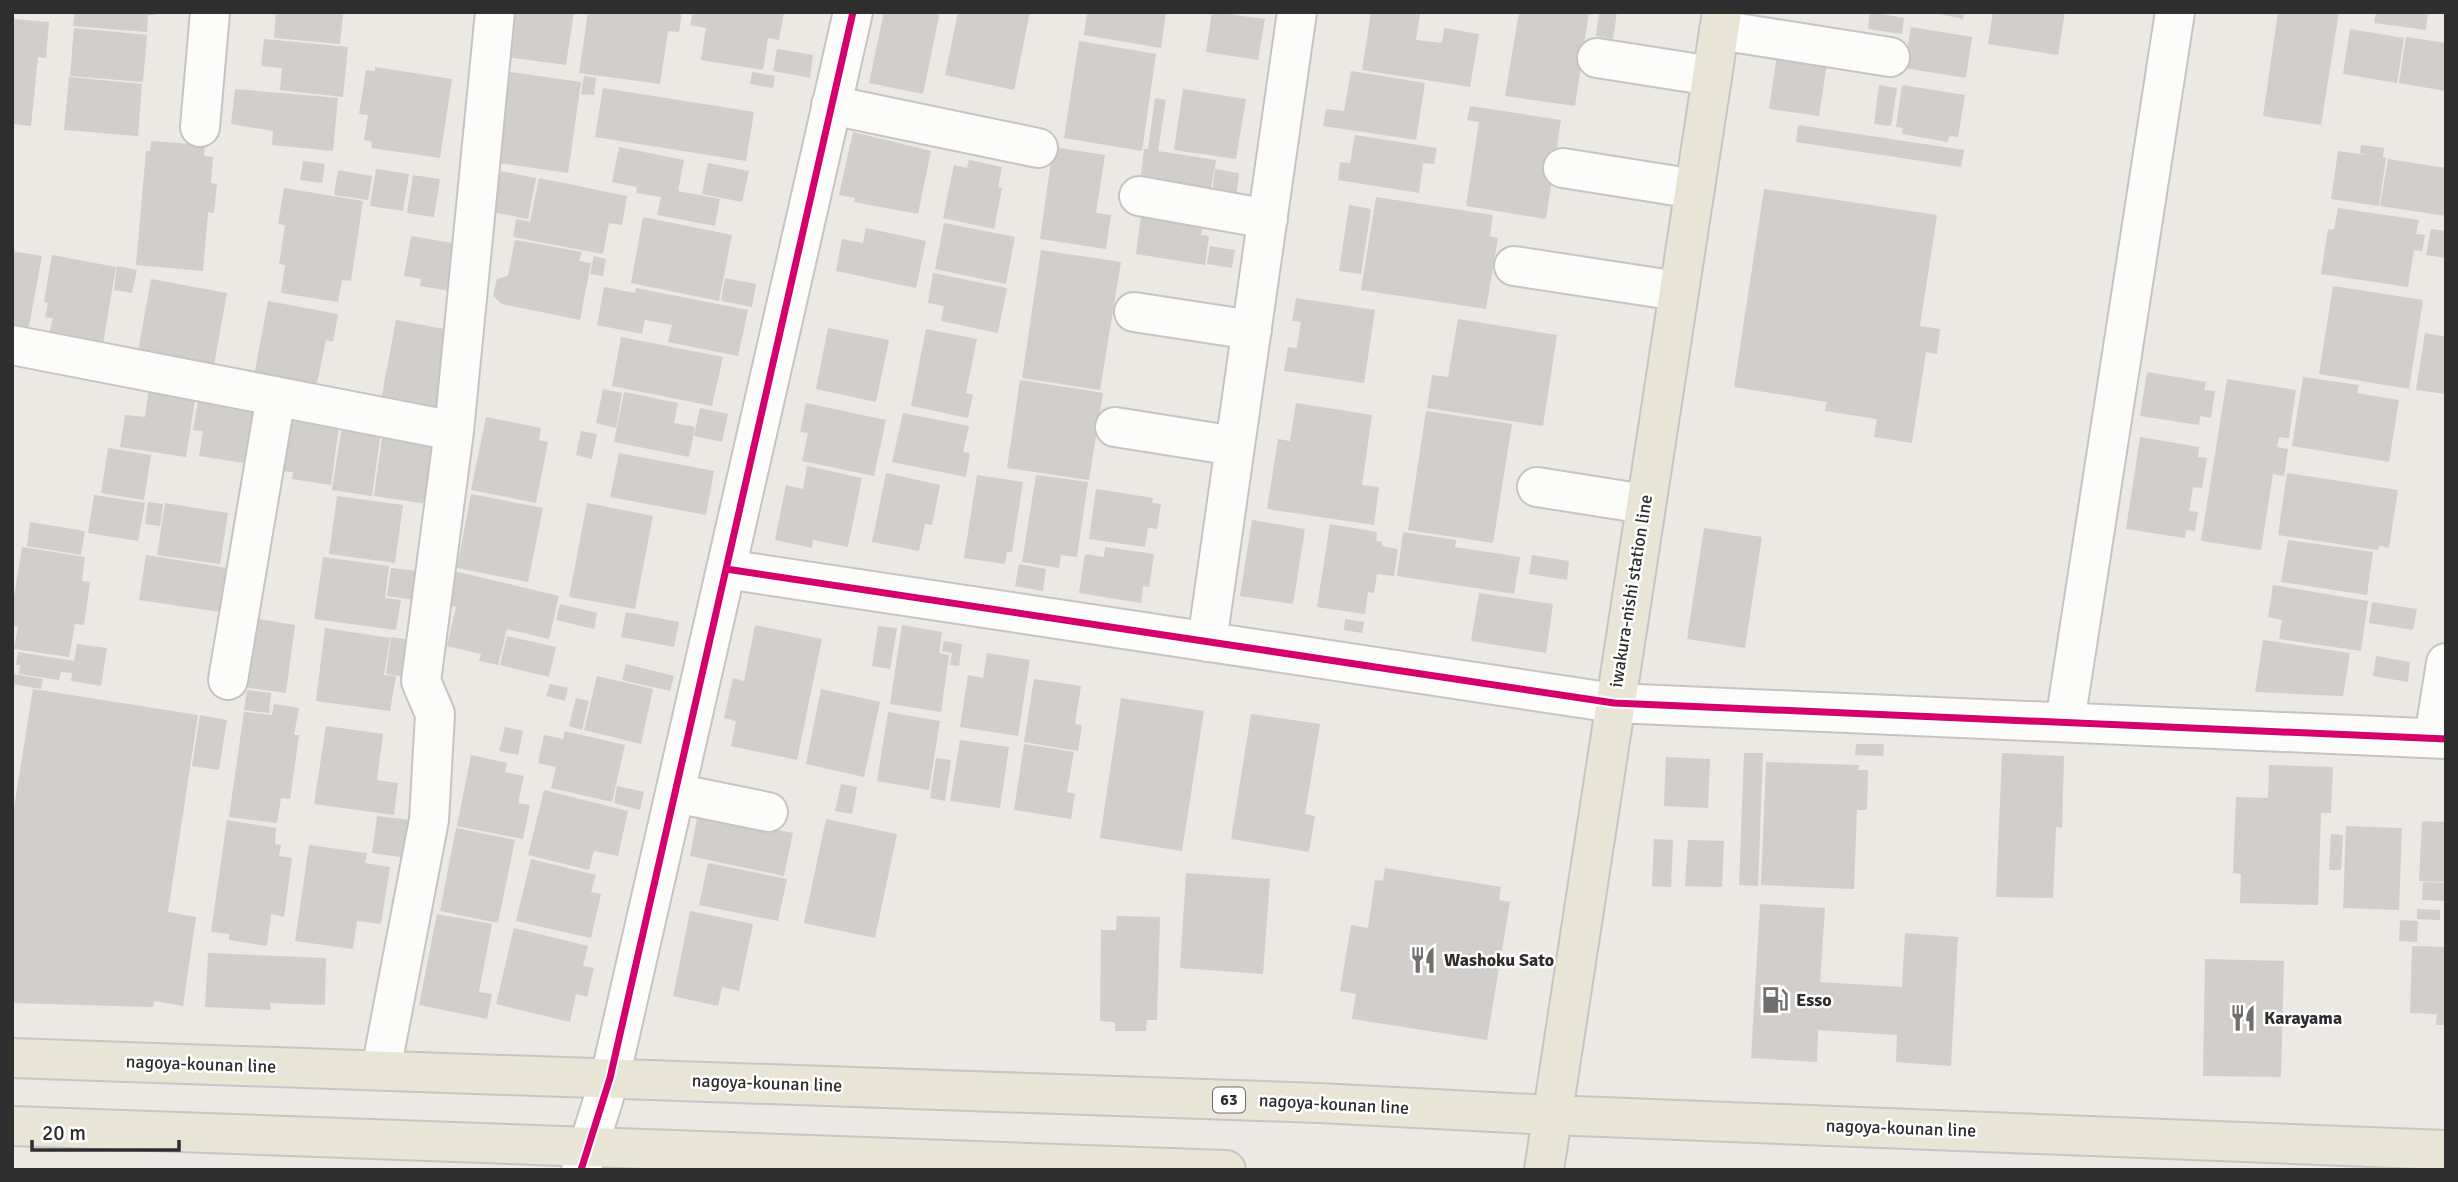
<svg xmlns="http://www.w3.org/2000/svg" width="2458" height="1182" font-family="Signika,sans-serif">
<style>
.building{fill:#d1cecb}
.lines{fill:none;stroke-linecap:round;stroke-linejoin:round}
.minor-casing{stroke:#c5c4c5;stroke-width:42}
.major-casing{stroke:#c6c5c4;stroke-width:42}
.minor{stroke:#fcfcfb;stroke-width:38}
.major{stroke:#e8e4d6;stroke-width:38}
.cycleway-casing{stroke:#fff;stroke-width:11}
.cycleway{stroke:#d6006c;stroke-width:7}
.labels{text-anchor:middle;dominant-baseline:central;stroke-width:5;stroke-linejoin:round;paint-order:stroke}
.shield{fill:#fff;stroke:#6d6d6d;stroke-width:2}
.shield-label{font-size:16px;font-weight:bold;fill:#2e2e2e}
.street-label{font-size:18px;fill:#2e2e2e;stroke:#fff}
.poi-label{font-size:18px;font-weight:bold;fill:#2e2e2e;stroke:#fff;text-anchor:start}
</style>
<rect width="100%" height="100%" fill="#ece8e4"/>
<!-- building -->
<path class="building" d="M75,12H156L155,15H148L147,32L73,26Z
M276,12H336L343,15L340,44L274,38Z
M512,12H574L566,65L506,57Z
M588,12H682L679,32L668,31L660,84L579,73Z
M693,12H784L779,40L768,38L763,70L701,60L706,28L690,25Z
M884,12H940L923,94L869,83Z
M958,12H1030L1014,90L945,75Z
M1087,12H1166L1161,48L1084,35Z
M1212,12L1265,19L1258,60L1206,52Z
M1371,12L1420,14L1416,40L1442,43L1444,28L1479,34L1470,87L1362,70Z
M1519,12H1589L1575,106L1505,96Z
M1599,12H1617L1613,39L1596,36Z
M1870,12L1904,18L1902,34L1868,29Z
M1930,12H1964L1963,19Z
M1993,12H2065L2058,55L1988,44Z
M2278,12H2339L2321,125L2263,116Z
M2376,12H2428L2426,30L2374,23Z
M12,19L49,22L46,58L38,57L31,126L12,124Z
M1911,27L1972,37L1966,78L1904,68Z
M74,28L147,35L143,82L70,76Z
M2350,29L2404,38L2397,83L2343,74Z
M2406,37L2446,43V91L2399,83Z
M264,39L348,47L343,97L280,90L282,68L261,66Z
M1079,41L1156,54L1142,151L1064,138Z
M777,49L813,55L810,78L773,71Z
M1777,55L1827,63L1819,116L1769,109Z
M375,67L452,79L440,158L371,148L372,142L364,140L368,115L359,114L366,70L375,71Z
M1351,71L1425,83L1416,140L1323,126L1326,109L1344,111Z
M510,72L581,82L568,173L499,163Z
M752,72L775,76L773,88L750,84Z
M584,76L596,78L594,95L581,94Z
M69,77L142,84L138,136L64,130Z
M1879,85L1897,88L1891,126L1874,124Z
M1902,85L1965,95L1958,137L1949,136L1948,142L1902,134L1903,128L1896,127Z
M603,88L754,112L746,161L595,137Z
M235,89L338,98L333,151L272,145L273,131L231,124Z
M1183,89L1246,99L1236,159L1174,150Z
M1155,98L1166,100L1158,151L1216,160L1210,194L1140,184L1144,149H1148Z
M1470,106L1561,120L1546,219L1466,206L1479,122L1467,120Z
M1798,125L1964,150L1961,167L1796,142Z
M853,132L931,151L918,214L854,202L855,198L839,195Z
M1355,135L1437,148L1434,164L1423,163L1419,193L1338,180L1340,162L1350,163Z
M151,141L205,145L204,156L213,157L211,183L217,184L214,213L208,212L203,271L136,265L146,151H150Z
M2361,145L2384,148L2383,157L2386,158L2379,206L2331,199L2338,151L2367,155L2360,153Z
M619,147L684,160L678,191L720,199L715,226L657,215L661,197L636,193L637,187L612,182Z
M1053,147L1105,155L1096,213L1111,215L1106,249L1040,239Z
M2388,159L2446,168V216L2380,206Z
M969,160L1002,167L998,187L1002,188L994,229L943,218L954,165L967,168Z
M303,161L325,164L322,183L300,180Z
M708,163L749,171L742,202L702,194Z
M376,169L409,174L403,211L370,206Z
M1215,169L1239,173L1236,199L1212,195Z
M338,170L372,176L368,200L334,195Z
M501,171L536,178L528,219L492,212Z
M413,175L440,179L434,217L407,213Z
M539,178L627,196L622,225L609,223L603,254L513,237L516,219L530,222Z
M284,188L363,201L351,281L342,280L338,302L281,293L285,265L279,264L285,225L278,224Z
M1764,189L1937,215L1920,326L1940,329L1937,354L1926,352L1912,443L1874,437L1877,419L1825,411L1827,402L1734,387Z
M1376,197L1493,215L1490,236L1498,238L1486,309L1361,290Z
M1349,205L1371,209L1361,274L1339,271Z
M2338,208L2419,220L2416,234L2425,235L2422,251L2414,250L2408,287L2321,274L2328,229L2334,230Z
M1141,216L1203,226L1201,235L1209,236L1205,265L1136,254Z
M643,217L732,235L719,301L631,283Z
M944,223L1015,237L1006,284L935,269Z
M866,228L926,241L916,288L836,271L842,239L863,243Z
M2431,229L2446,231V258L2426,255Z
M411,236L464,245L457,292L420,286L421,279L404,276Z
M515,240L582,252L579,261L591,263L580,320L502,304L493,296L497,279L508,276Z
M1210,246L1235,250L1232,268L1207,264Z
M1041,250L1121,262L1100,390L1022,378Z
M12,251L42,256L27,337L12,335Z
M52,255L116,267L103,344L49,334L53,318L45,317L48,303L44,302Z
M594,256L606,259L603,276L590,274Z
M117,266L137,270L132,293L114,290Z
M933,273L1007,288L998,333L941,321L944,306L928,303Z
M725,278L756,284L752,307L721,301Z
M151,279L227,293L214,365L138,352Z
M2333,286L2423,300L2409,389L2319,374Z
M604,287L635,293L636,288L748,310L738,356L668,342L672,325L645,320L642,334L597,325Z
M1296,298L1375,310L1364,383L1284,371L1288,347L1297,348L1301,322L1292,321Z
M268,301L338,314L333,342L326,340L315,392L253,381Z
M1458,319L1557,335L1543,426L1427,408L1432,375L1448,377Z
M396,320L455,331L440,411L381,400Z
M828,328L889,340L876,402L816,389Z
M926,329L977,339L966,393L973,395L968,418L911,406Z
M2425,333L2446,337V394L2416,390Z
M621,337L723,357L712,406L612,386Z
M2147,372L2206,382L2204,390L2215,391L2211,418L2200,416L2199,425L2140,416Z
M2303,377L2359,385L2357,393L2399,400L2389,462L2292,446Z
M150,379L197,387L186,457L120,447L125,415L145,417Z
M2227,379L2296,390L2289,438L2279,437L2277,447L2288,449L2284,476L2273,474L2261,550L2201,541Z
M1020,380L1103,393L1089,480L1007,468Z
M603,389L622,393L616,428L596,423Z
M200,390L273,401L262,466L199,456L203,431L193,430Z
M624,392L678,403L674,423L695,427L689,457L614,442Z
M806,403L886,420L874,476L802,461L808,433L800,432Z
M1296,403L1372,415L1362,485L1379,487L1374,525L1267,509L1278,439L1290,441Z
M291,406L339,426L331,485L292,479L293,472L282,471Z
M700,408L728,414L722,442L694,436Z
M1426,411L1512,424L1493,543L1408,530Z
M903,413L969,426L963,452L970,453L966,477L892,462Z
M486,417L541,428L539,440L548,442L536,503L471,490Z
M342,426L381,431L372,496L332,490Z
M581,431L597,434L592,459L576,455Z
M2140,437L2199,447L2198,457L2207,458L2202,488L2193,487L2189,511L2198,512L2195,531L2186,530L2185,538L2126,529Z
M382,438L436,445L427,504L374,496Z
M108,448L151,455L144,500L101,493Z
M619,453L714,471L706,515L610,497Z
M807,466L862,478L848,547L813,540L812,548L775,540L786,485L803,489Z
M886,473L940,485L932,525L925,524L919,551L872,542Z
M2287,473L2398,490L2389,548L2379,546L2378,550L2278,535Z
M977,475L1023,482L1012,552H1007L1005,564L964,558Z
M1036,475L1088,482L1077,557L1061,555L1059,568L1022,562Z
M1096,489L1153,498L1152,503L1161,504L1157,529L1148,528L1145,547L1089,539Z
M471,494L543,508L528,582L457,568Z
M94,495L145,503L138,541L88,533Z
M337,496L403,505L395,563L329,554Z
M148,502L163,504L160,526L145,524Z
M165,503L228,513L220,564L157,555Z
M587,503L653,516L635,609L569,597Z
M1252,520L1305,529L1293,604L1240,596Z
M30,522L85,531L81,555L27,546Z
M1330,524L1377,532L1376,541L1382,542V546L1398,549L1394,576L1377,574L1374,593L1368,592L1365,614L1317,607Z
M1704,528L1762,537L1745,648L1687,639Z
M1403,532L1456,540L1455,547L1520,557L1514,594L1397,576Z
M2288,540L2373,552L2367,595L2281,582Z
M22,547L85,557L82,581L90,582L84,625L75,624L69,657L14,649L18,627L12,626V610Z
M1105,547L1154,554L1149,587L1143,586L1141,603L1079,593L1085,554L1104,557Z
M146,555L234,569L227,613L139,600Z
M1532,555L1569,561L1567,580L1529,574Z
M323,557L389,566L385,598L401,600L396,630L314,619Z
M1019,564L1046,569L1043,591L1015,586Z
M391,568L425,572L422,601L387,596Z
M454,571L559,596L549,639L507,629L498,665L479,661L481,654L447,646L456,607L446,605Z
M2273,585L2368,601L2361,651L2279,639L2282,620L2268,617Z
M1479,593L1553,604L1546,653L1471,641Z
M2372,602L2417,609L2413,630L2369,623Z
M560,604L597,613L594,629L556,620Z
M626,612L679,622L674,647L621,637Z
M253,618L295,625L286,693L243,687Z
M1345,619L1364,622L1362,633L1344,630Z
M755,625L822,639L797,760L731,746L736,721L724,718L733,678L744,681Z
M902,625L942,632L939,653L949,655L941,712L890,704Z
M878,626L897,628L890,669L872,666Z
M325,628L390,638L384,675L396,676L390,711L316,701Z
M507,636L556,647L549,677L500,665Z
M391,637L412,640L406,677L386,674Z
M2263,640L2350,653L2343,696L2255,692Z
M944,641L962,644L959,666L950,665L952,653L942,651Z
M77,644L107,648L101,686L71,681L72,673L61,672L59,680L19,674L20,665H16L18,652L74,661Z
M987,653L1030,660L1018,736L960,727L968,675L983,678Z
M2376,656L2410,662L2408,682L2373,676Z
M626,664L674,676L670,691L622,680Z
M12,674L43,679L41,689L12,684Z
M597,676L653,689L641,744L584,730Z
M1034,679L1081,686L1075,724L1082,725L1078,751L1024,742Z
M550,684L568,688L565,701L546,696Z
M33,689L198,715L168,912L196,917L183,1006L154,1001L153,1007L12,1003V820Z
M821,689L880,702L864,777L806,764Z
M247,690L271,693L269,713L244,710Z
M576,698L589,701L582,730L569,726Z
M1121,698L1204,711L1182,851L1100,838Z
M274,704L299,708L294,735H299L290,799L281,798L277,823L229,817L244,712L272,715Z
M888,712L940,721L929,790L877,781Z
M1251,714L1320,724L1305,814L1315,816L1309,852L1231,839Z
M200,715L227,720L219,770L192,766Z
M326,726L383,734L377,780L398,783L394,815L314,804Z
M505,727L523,731L518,755L499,751Z
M565,731L625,745L612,802L551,788L556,767L538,763L544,735L563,739Z
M960,740L1009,747L1000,808L950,801Z
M1024,744L1074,752L1067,792L1075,794L1071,819L1014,810Z
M1856,744H1884L1883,756L1855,755Z
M1744,753H1763L1758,886L1739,885Z
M2002,753L2064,756L2062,828L2056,827L2053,898L1996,897Z
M471,755L507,763L505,772L524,776L518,803L530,805L523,839L457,826Z
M1666,757L1710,759L1708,808L1664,806Z
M936,758L951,760L945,801L930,798Z
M1766,762L1859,765L1858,770H1868L1867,810H1857L1854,889L1761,885Z
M2269,765L2333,767L2331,813H2321L2318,905L2240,903L2241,874L2233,873L2236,797L2268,798Z
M841,784L857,787L852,814L835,811Z
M617,786L644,792L640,810L614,803Z
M544,790L628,811L618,856L594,851L589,870L528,855Z
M698,813L793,833L784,876L690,856Z
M377,816L412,820L407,858L372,853Z
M826,819L897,834L875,938L804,923Z
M227,820L276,828L275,844L281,845L279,856L292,858L284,917L271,914L267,946L229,940V934L211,932Z
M2422,821L2446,822V882L2419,881Z
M2346,826L2402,828L2399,910L2343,908Z
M456,828L515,840L498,923L440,911Z
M2331,834L2343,835L2341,870H2329Z
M1654,839L1673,840L1671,887L1652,886Z
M1688,840L1724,841L1722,887L1685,886Z
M309,845L367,853L365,863L390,867L381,924L357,921L353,949L295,941Z
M531,859L596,875L591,892L601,894L591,938L516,921Z
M708,863L787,879L778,921L699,905Z
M1385,868L1501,887L1499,900L1510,902L1487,1040L1352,1019L1356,994L1340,991L1351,925L1368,928L1375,880L1383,881Z
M1186,873L1270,879L1263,974L1180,968Z
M2423,882L2446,883V901L2422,900Z
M1760,904L1825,908L1820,982L1902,987L1905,933L1958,937L1951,1066L1896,1062L1897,1035L1818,1030L1817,1062L1751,1058Z
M2417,909L2440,910V920L2417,919Z
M690,911L753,924L739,991L722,987L718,1006L673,996Z
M437,914L492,924L479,992L492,994L487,1019L419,1005Z
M1117,916L1160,917L1157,1020H1147L1146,1031H1115V1022L1100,1021L1101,930H1116Z
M2400,920L2418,921L2417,942L2399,941Z
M514,928L588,946L583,966L594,968L587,997L576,994L570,1022L496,1004Z
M2412,946L2446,947V1025H2436L2437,1014L2410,1013Z
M208,953L326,958L325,1005L270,1003L271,1010L205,1007Z
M2205,959L2284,961L2281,1077L2203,1076Z"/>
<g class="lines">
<defs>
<path id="minor" d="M1719,30L1890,57
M1597,58L1712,76
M831,105L1038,148
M200,127L210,12
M1563,168L1695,189
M1139,196L1268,219
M1514,266L1678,291
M1134,312L1252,330
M12,345L454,431
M1115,427L1235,446
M1537,487L1645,504
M726,569L1614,703L2446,739
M1207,642L1297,12
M228,680L276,396
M2065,722L2175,12
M2434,738L2446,663
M675,793L768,812
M381,1070L429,820L435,714L421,681L454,431L495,12
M581,1170L610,1078L853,12"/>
<path id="major" d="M12,1058L1319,1103L1551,1115L2446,1150
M12,1126L1226,1170
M1544,1170L1722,12"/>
</defs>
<!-- minor casing -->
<use href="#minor" class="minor-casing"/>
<!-- major casing -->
<use href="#major" class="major-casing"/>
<!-- minor -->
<use href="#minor" class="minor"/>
<!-- major -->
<use href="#major" class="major"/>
<defs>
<path id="cycleway" d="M726,569L1614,703L2446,739
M581,1170L610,1078L853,12"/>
</defs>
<!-- cycleway casing -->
<use href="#cycleway" class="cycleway-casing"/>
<!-- cycleway -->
<use href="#cycleway" class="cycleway"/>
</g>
<!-- icons -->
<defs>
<symbol id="restaurant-bare" viewBox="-9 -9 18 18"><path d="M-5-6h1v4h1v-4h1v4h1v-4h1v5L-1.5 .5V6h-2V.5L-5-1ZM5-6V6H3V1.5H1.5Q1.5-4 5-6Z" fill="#706f6e" stroke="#fff" stroke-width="2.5" paint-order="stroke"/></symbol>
<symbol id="fuel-bare" viewBox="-9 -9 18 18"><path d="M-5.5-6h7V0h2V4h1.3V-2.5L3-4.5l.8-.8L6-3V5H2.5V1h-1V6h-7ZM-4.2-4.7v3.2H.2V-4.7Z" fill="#706f6e" stroke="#fff" stroke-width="2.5" paint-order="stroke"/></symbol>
</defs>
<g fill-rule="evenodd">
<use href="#restaurant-bare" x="1404" y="941" width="38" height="38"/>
<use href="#fuel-bare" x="1756" y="981" width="38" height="38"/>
<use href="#restaurant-bare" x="2224" y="999" width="38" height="38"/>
</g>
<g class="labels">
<!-- shield labels -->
<rect class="shield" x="1213" y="1087.5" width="32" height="25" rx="5"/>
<g class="shield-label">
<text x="1229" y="1100">63</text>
</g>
<!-- street labels -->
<g class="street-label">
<text transform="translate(1631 591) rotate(-81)">iwakura-nishi station line</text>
<text transform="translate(201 1064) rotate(2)">nagoya-kounan line</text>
<text transform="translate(767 1083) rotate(2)">nagoya-kounan line</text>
<text transform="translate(1334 1104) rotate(3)">nagoya-kounan line</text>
<text transform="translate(1901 1128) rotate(2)">nagoya-kounan line</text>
</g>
<!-- poi labels -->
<g class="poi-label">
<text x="1444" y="960">Washoku Sato</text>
<text x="1796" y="1000">Esso</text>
<text x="2264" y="1018">Karayama</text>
</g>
</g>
<!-- border -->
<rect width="2458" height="1182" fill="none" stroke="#2e2e2e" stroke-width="28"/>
<!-- scale -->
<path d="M32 1140v10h147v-10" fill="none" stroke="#2e2e2e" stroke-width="3.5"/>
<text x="42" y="1140" font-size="21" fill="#2e2e2e" stroke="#ffffff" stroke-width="5" paint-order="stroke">20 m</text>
</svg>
